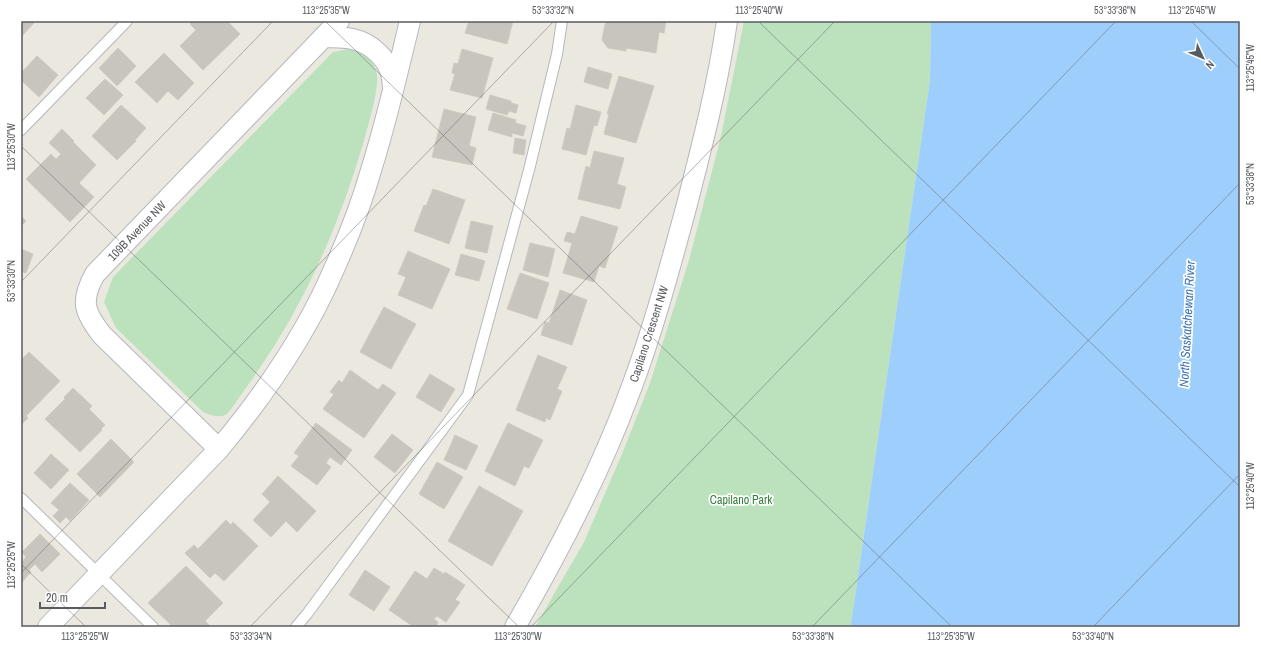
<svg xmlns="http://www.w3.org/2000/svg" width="1261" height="648" font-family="'Archivo Narrow',sans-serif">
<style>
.green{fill:#bbe2bd}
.water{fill:#9ecffc}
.building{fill:#c8c5be;stroke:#cfcabe}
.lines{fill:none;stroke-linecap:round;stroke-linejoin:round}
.service-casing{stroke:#b5b7bc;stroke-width:12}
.minor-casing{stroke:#b5b7bc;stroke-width:22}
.service{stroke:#fff;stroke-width:10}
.minor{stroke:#fff;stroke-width:20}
.ticks{fill:none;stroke:#585b60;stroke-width:1;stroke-opacity:0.45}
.labels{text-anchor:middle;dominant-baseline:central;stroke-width:3.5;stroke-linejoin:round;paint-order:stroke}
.street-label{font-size:12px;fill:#585b60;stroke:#fff}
.park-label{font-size:12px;fill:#36803d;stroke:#fff}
.water-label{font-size:13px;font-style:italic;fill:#4075b4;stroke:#fff}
.neatline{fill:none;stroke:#585b60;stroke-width:1.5}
.ticks-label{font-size:10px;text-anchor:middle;fill:#585b60}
</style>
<rect width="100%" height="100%" fill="#ebe9df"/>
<!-- green -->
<path class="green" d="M744,21H931L930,80L851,624L852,627H535L584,542L622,454L650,383L689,260L721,136Z
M348,49C362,52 375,60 377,75C379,88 369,123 365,137C339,228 301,313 245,389C241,395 231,410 227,414C219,419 211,415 203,412L116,328L104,302L113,277L333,52Z"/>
<!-- water -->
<path class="water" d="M931,21H1240V627H852L851,624L930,80Z"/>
<!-- building -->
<path class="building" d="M21,21H32L34,23L21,37Z
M193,21H227L240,34L203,70L180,46L196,30L190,24Z
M469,21H513L507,44L465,33Z
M608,21H666L664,33L659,32L656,53L626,48V51L608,48L602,40L605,24Z
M118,48L136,66L117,86L99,68Z
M462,49L493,58L482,98L450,90L455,74L452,73L454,63L458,64Z
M164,53L194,83L178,100L168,91L157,103L135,82Z
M37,56L58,75L39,97L21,80V73Z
M588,67L612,74L608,89L584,82Z
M619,76L654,86L636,143L604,134L609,114H607Z
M105,79L123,95L104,115L86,98Z
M490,95L511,101V103L518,105L516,113L509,111L507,115L486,109Z
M121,105L146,128L135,140L136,141L117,160L92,136Z
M576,105L601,112L597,126L594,125L586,155L562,149L567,128L570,129Z
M444,109L476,117L469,146L476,148L472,165L432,157Z
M493,113L516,120L515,123L526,126L523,136L512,133V137L488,130Z
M62,129L74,141L73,142L96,165L79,183L94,197L70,222L26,179L51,154L56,159L61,154L49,143Z
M515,138L526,140L524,155L513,153Z
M594,151L624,158L617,184L626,187L620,209L578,199L586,166L590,168Z
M433,189L465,200L449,244L414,231L424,205L426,206Z
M21,216L26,221L21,226Z
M581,216L618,227L605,268L599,266L594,282L563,273L572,243L564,241L567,232L575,234Z
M471,221L493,226L487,253L465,248Z
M530,243L555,249L548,277L523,270Z
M21,249L33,254L26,273L21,271Z
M408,251L450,269L432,309L398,295L406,277L398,274Z
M461,254L485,261L479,281L455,275Z
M520,273L549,283L537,319L507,309Z
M560,290L587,300L572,345L541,335L545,322L549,323Z
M384,307L416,324L391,369L360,352Z
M29,352L60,381L26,416L28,418L21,425V360Z
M538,355L567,367L557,389L562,391L550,420L546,418L545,422L516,410Z
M350,370L378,390L383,384L396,393L364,438L323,409L334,394L330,392L339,380L342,383Z
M430,374L455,389L441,412L416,397Z
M73,388L92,406L89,409L105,425L101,429L102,430L80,452L45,419L65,399L64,397Z
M316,423L352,450L341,465L330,457L326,463L331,467L317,485L291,466L299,456L294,453Z
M508,423L543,440L529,468L524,466L515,486L485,471Z
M392,434L413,450L395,473L374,457Z
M455,435L478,446L466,470L444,460Z
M111,439L134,462L100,497L77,474Z
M51,454L69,470L51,489L34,473Z
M437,462L463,477L444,509L419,494Z
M278,476L316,511L297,532L286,521L271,537L253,520L270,502L262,494Z
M70,483L89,500L70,521L66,517L60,523L53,516L59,510L51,503Z
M479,486L523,511L492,566L448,541Z
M226,520L231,525L233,522L258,546L224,581L215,573L210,578L185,553L194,545L198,549Z
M40,534L60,554L42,572L35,564L29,570L31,572L21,583V561L22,562L26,557L22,552Z
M186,566L223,603L205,621L211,627H169L171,625L148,603Z
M434,568L444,574L445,572L465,585L455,600L460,602L446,622L437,616L434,619L438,622L436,627H414L389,610L415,571L427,579Z
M365,570L390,587L374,611L349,595Z"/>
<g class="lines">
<defs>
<path id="service" d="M21,130L127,21
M21,498L153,627
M296,627L307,614L468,395L529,170L557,54L562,21"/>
<path id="minor" d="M323,37C344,37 362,37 378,53C382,57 387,62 389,68C392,73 392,80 393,86
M219,449L102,335C84,312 80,301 95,274L339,21
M48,627L219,449C264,395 306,335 334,269C349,236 362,202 372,167C387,119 398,70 410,21
M515,627C558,553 599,475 629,394C652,334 669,271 686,208C702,146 718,84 727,21"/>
</defs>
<!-- service casing -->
<use href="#service" class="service-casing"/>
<!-- minor casing -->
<use href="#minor" class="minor-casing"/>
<!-- service -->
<use href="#service" class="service"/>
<!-- minor -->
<use href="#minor" class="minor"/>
</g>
<!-- ticks -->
<path class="ticks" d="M325,21L952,627M758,21L1240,487M1191,21L1240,69M21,146L519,627M21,282L273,21M21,564L86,627M21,573L554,21M250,627L835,21M531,627L1116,21M812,627L1240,183M1093,627L1240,474"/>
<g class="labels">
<!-- street labels -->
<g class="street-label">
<text transform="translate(137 231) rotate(-46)">109B Avenue NW</text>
<text transform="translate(649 334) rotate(-72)">Capilano Crescent NW</text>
</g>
<!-- park labels -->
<g class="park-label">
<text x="741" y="500">Capilano Park</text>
</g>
<!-- water labels -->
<g class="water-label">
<text transform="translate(1187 324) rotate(-87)">North Saskatchewan River</text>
</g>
</g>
<!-- border -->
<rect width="1261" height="648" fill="none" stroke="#ffffff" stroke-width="44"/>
<!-- north arrow -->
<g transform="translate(1203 58) rotate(134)" stroke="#ffffff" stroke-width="3" paint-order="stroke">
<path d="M0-3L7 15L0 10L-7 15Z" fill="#585b60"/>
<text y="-6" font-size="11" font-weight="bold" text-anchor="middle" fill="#585b60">N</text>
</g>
<!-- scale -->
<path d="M40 602v6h65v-6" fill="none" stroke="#585b60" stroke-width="2"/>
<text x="46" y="602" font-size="12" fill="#585b60" stroke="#ffffff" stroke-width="3" paint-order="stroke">20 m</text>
<rect x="22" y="22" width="1217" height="604" class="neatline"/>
<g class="ticks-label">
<text x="326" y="14">113°25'35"W</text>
<text x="553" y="14">53°33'32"N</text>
<text x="759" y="14">113°25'40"W</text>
<text x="1115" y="14">53°33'36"N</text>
<text x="1192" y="14">113°25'45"W</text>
<text transform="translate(1250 68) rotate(-90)" y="4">113°25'45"W</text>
<text transform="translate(11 147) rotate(-90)" y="4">113°25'30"W</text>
<text transform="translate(1250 184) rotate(-90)" y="4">53°33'38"N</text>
<text transform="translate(11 281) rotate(-90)" y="4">53°33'30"N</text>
<text transform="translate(1250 486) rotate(-90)" y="4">113°25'40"W</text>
<text transform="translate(11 565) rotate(-90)" y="4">113°25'25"W</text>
<text x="85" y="640">113°25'25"W</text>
<text x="251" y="640">53°33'34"N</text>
<text x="518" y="640">113°25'30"W</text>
<text x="813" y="640">53°33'38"N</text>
<text x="951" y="640">113°25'35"W</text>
<text x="1093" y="640">53°33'40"N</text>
</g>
</svg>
